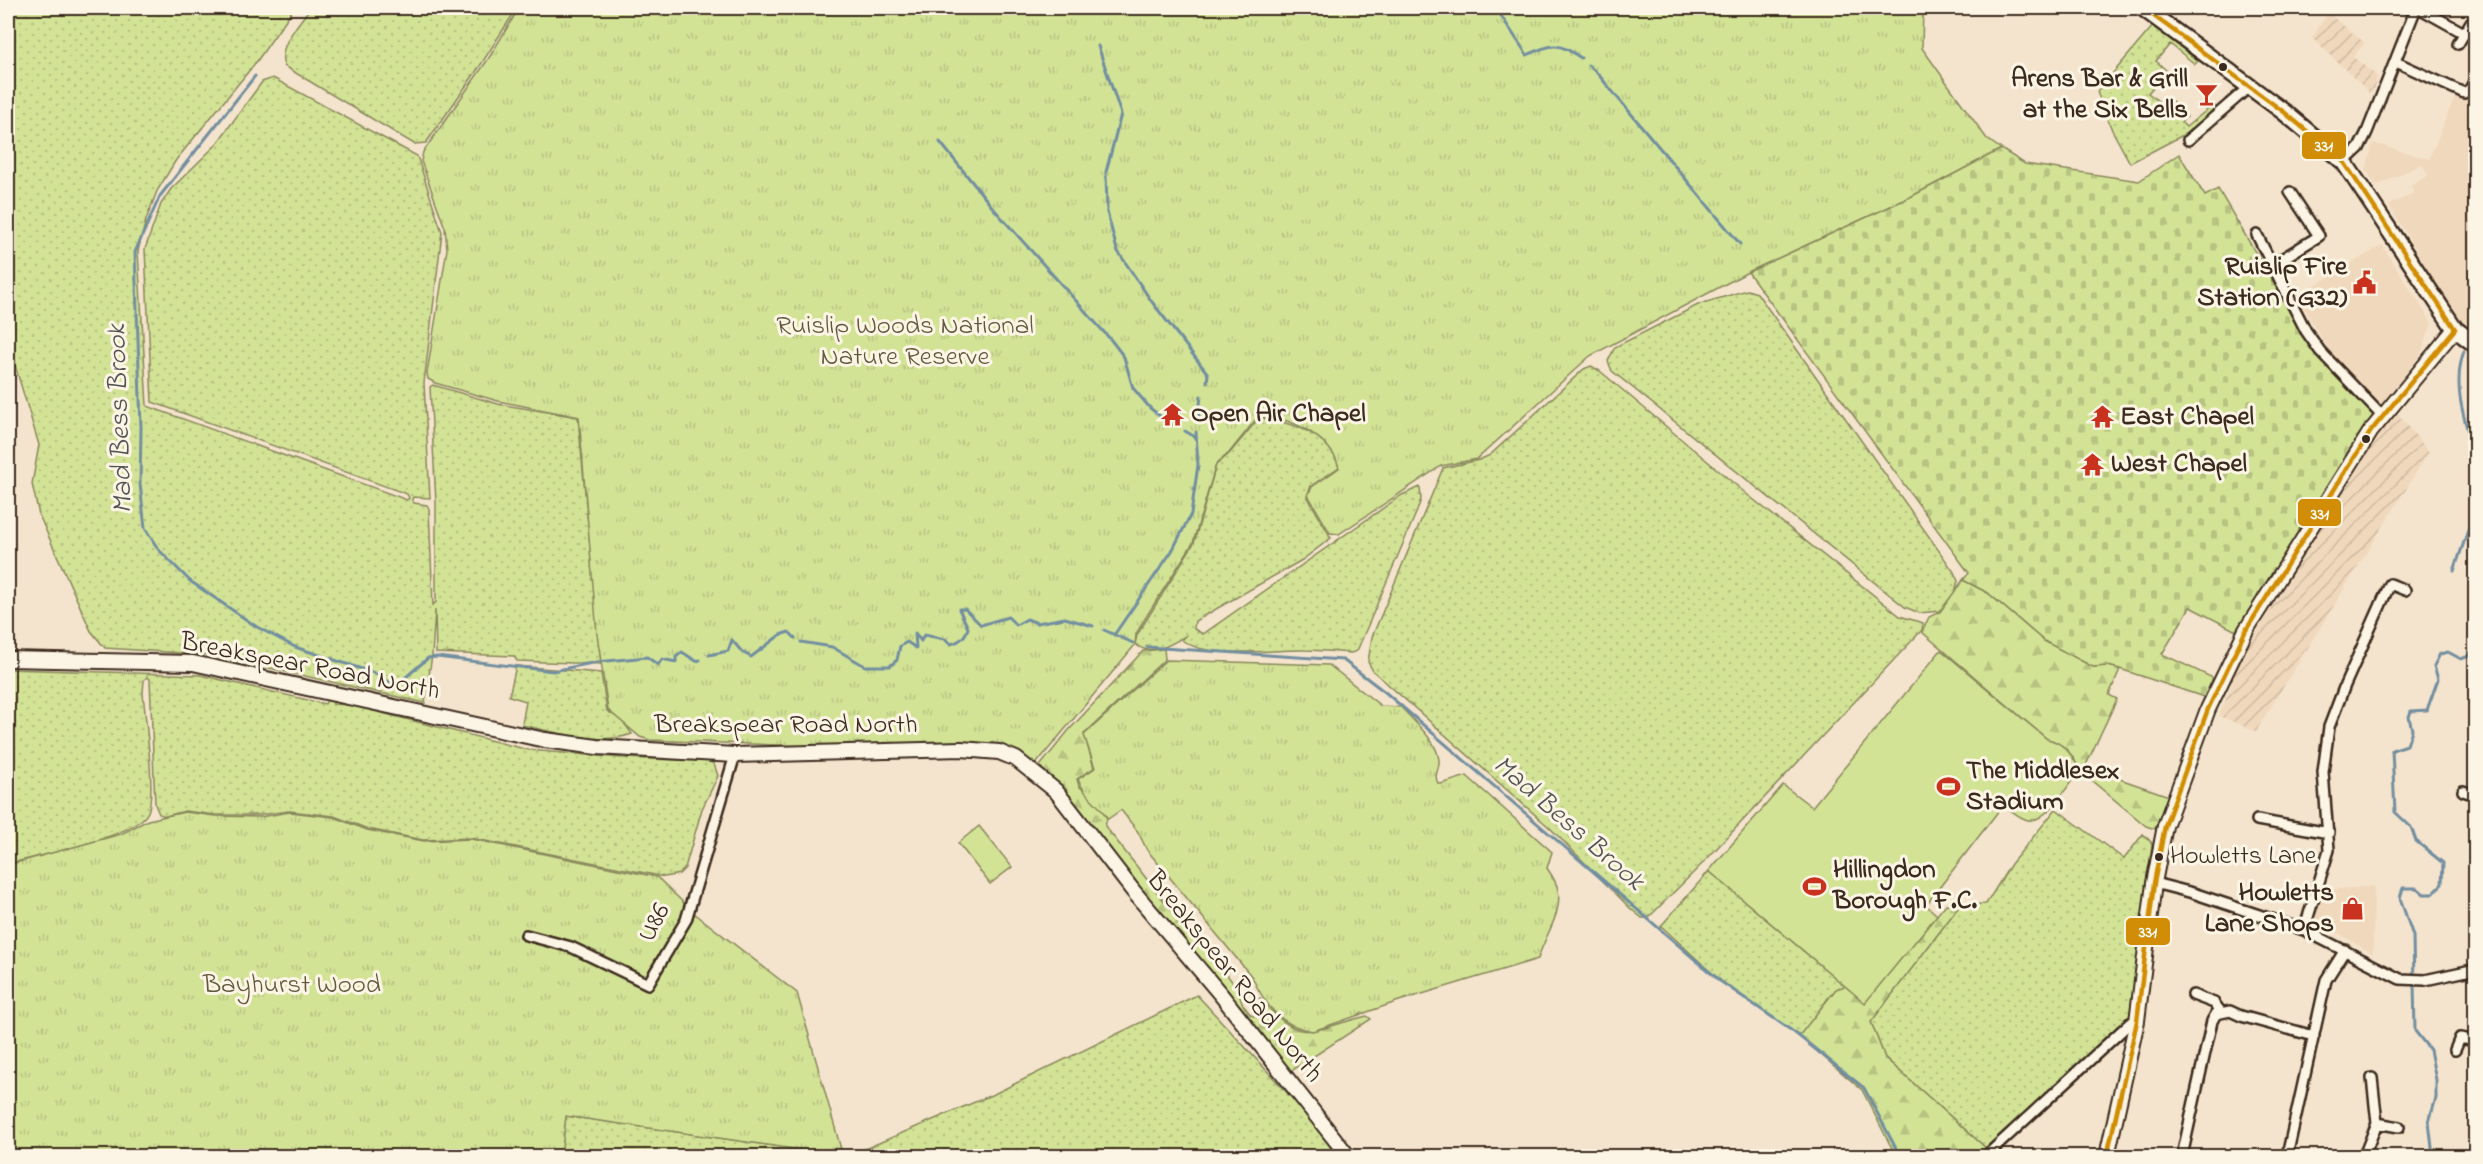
<svg xmlns="http://www.w3.org/2000/svg" width="2483" height="1164" font-family="'Indie Flower',sans-serif">
<style>
.built{fill:#f0d8bc}
.industrial{fill:url(#industrial-furrows)}
.grass{fill:url(#grass-dots);stroke:#87865a;stroke-width:1.5}
.forest{fill:url(#forest-firs);stroke:#87865a;stroke-width:1.5}
.cemetery{fill:url(#cemetery-stones);stroke:#87865a;stroke-width:1.5}
.park{fill:url(#park-tufts);stroke:#87865a;stroke-width:1.5}
.pitch{fill:#d3e396;stroke:#87865a;stroke-width:1.5}
.lines{fill:none;stroke-linecap:round;stroke-linejoin:round}
.stream{stroke:#728ea0;stroke-width:3}
.street-casing{stroke:#3b2a1e;stroke-width:14}
.secondary-casing{stroke:#3b2a1e;stroke-width:18}
.primary-casing{stroke:#3b2a1e;stroke-width:20}
.street{stroke:#fcf5e5;stroke-width:9}
.secondary{stroke:#fcf5e5;stroke-width:14}
.primary{stroke:#fcf5e5;stroke-width:15}
.bus-1-casing{stroke:#fcf5e5;stroke-width:9}
.bus-1{stroke:#d18d06;stroke-width:4.5}
.bus-dot{fill:#3b2a1e;stroke:#fcf5e5;stroke-width:2}
.labels{text-anchor:middle;dominant-baseline:central;stroke-width:6;stroke-linejoin:round;paint-order:stroke}
.bus-label{font-size:26px;fill:#3b2a1e;stroke:#fcf5e5;text-anchor:start}
.poi-label{font-size:27px;font-weight:bold;fill:#3b2a1e;stroke:#fcf5e5;text-anchor:start}
.park-label{font-size:27px;fill:#61583c;stroke:#fcf5e5}
.street-label{font-size:27px;fill:#3b2a1e;stroke:#fcf5e5}
.water-label{font-size:28px;font-style:italic;fill:#525454;stroke:#fcf5e5}
.line-badge{stroke:#fcf5e5;stroke-width:2}
.badge-label{font-size:16px;text-anchor:middle;font-weight:bold;fill:#fff}
</style>
<defs>
<pattern id="industrial-furrows" width="10" height="10" patternUnits="userSpaceOnUse" patternTransform="scale(1.5)"><rect width="10" height="10" fill="#f0d8bc"/><path d="M-1 1l2-2M0 10L10 0M9 11l2-2" fill="none" stroke="#cfbaa1"/></pattern>
<pattern id="grass-dots" width="8" height="8" patternUnits="userSpaceOnUse" patternTransform="scale(1.5)"><rect width="8" height="8" fill="#d3e396"/><path d="M2 2h.1M6 6h.1" fill="none" stroke="#b6c381" stroke-width="1.8" stroke-linecap="round"/></pattern>
<pattern id="forest-firs" width="22" height="20" patternUnits="userSpaceOnUse" patternTransform="scale(1.5)"><rect width="22" height="20" fill="#d3e396"/><path d="M5 1l3.5 6h-7zM16 11l3.5 6h-7z" fill="#b6c381"/></pattern>
<pattern id="cemetery-stones" width="16" height="16" patternUnits="userSpaceOnUse" patternTransform="scale(1.5)"><rect width="16" height="16" fill="#d3e396"/><path d="M2 7V4a2 2 0 0 1 4 0v3zM10 15v-3a2 2 0 0 1 4 0v3z" fill="#b6c381"/></pattern>
<pattern id="park-tufts" width="24" height="20" patternUnits="userSpaceOnUse" patternTransform="scale(1.5)"><rect width="24" height="20" fill="#d3e396"/><path d="M3 7l-1-3M5 7V3M7 7l1-3M15 17l-1-3M17 17v-4M19 17l1-3" fill="none" stroke="#b6c381"/></pattern>
</defs>
<rect width="100%" height="100%" fill="#f5e4cd"/>
<filter id="ink" filterUnits="userSpaceOnUse"><feTurbulence type="fractalNoise" baseFrequency=".0167" numOctaves="2"/><feDisplacementMap in="SourceGraphic" scale="12" xChannelSelector="R" yChannelSelector="G"/><feConvolveMatrix kernelMatrix="1 2 1 2 8 2 1 2 1" color-interpolation-filters="sRGB"/></filter>
<g filter="url(#ink)">
<!-- built -->
<path class="built" d="M2455,96L2468,100L2466,108L2476,113V312L2466,326L2438,287L2389,205L2414,193L2410,185L2428,176L2422,164L2376,186L2366,170L2373,143L2429,159Z
M2382,245L2432,323L2421,354L2381,405L2331,355L2297,296Z
M2374,886L2373,954L2301,911L2313,891Z"/>
<!-- industrial -->
<path class="industrial" d="M2328,13L2365,43L2353,57L2378,77L2371,94L2312,38Z
M2395,410L2429,452L2256,731L2219,716L2245,650Z"/>
<!-- grass -->
<path class="grass" d="M8,8H294L257,61L176,160L157,191L146,220L138,251L147,406L407,500L409,498L407,494L152,402L145,249L161,204L171,189L215,146L262,82L273,78L417,156L442,232L424,383L430,498L413,497L412,500L414,503L427,505L429,509L433,605L436,602V503L430,387L433,385L498,404L578,417L601,664L517,661L514,656L436,653L435,610L432,655L425,703L211,655L105,648L91,631L39,515L32,484L39,445L8,342Z
M310,8H517L480,66L426,143L414,144L284,66C277,46 299,24 310,8Z
M2153,26L2198,61L2195,64L2170,44L2156,61L2167,71L2148,93L2166,107L2172,101L2187,117L2181,122L2186,127L2213,105L2218,109L2185,134L2130,163L2112,130L2097,92Z
M1747,290L1757,293L1954,572L1958,581L1955,592L1940,611L1919,613L1905,607L1612,371L1608,361L1615,347L1700,304Z
M1591,366L1600,371L1749,496L1900,616L1923,623L1922,630L1703,863L1648,918H1642L1631,909L1550,828L1373,671L1368,662L1372,637L1443,468L1479,460L1490,455L1584,369Z
M1259,418C1291,422 1329,433 1339,467L1311,486L1307,496L1331,538L1302,560L1195,621L1194,629L1203,634L1402,495L1420,487L1421,499L1417,511L1357,651L1351,653C1336,652 1320,650 1305,650C1273,649 1207,660 1182,640L1187,635C1172,644 1151,658 1135,644L1137,635L1194,543L1216,465L1229,454Z
M516,666L601,673L607,711L622,720L632,734C599,746 555,732 522,725L526,701L509,696Z
M8,669L200,675L325,704L327,700L332,701L333,704L350,705L529,750L622,758L707,761L714,764L718,776L702,809L685,868L679,874L665,877L471,838L423,840L368,829L334,816L289,811L259,815H215L185,811L166,816L159,814L155,804L150,679L147,677L144,680L143,693C145,718 156,792 148,812C137,837 36,856 8,864Z
M2056,809L2124,859L2143,834L2152,843L2134,1013L1987,1149L1885,1058L1871,1022L1960,905L1986,904L2011,864Z
M1709,871L1845,986L1832,993L1800,1036L1721,981L1661,926Z
M1197,995L1291,1097L1341,1156H561L566,1116L843,1156L853,1154L996,1093Z"/>
<!-- forest -->
<path class="forest" d="M1963,580L1988,593L2044,641L2093,667L2108,666L2120,669L2109,695L2117,699L2085,767L2169,796L2155,829L2146,826L2079,770C2074,756 2063,742 2047,739L1922,632L1929,617L1940,612Z
M1164,649L1165,659L1084,734L1094,768L1077,779L1079,786L1099,804L1107,819L1105,826L1168,906L1221,966L1238,990L1243,1005L1251,1015L1257,1017L1262,1014L1258,1000L1260,998C1302,1049 1314,1028 1367,1016L1371,1019L1285,1075L1040,766L1069,730L1143,651Z
M1946,904L1960,905L1871,1022L1885,1058L1987,1149L1979,1156H1896L1862,1090L1799,1036L1836,989L1845,986L1865,1002Z"/>
<!-- cemetery -->
<path class="cemetery" d="M2001,149L2025,164L2139,181L2179,154L2205,196L2218,189L2310,345L2378,417L2238,632L2190,607L2162,654L2213,678L2204,697L2120,669L2108,666L2093,667L2044,641L1988,593L1963,580L1969,573L1748,272L1910,197Z"/>
<!-- park -->
<path class="park" d="M519,8H1923L1922,48L1987,139L2001,149L1910,197L1748,272L1590,356L1477,459L1441,466L1339,534L1330,533L1308,495L1312,487L1339,468C1333,438 1286,413 1257,418L1229,453L1216,464L1193,543L1146,617L1136,634L1135,645L1036,764C980,727 917,748 854,747C786,746 718,743 650,740L640,737L608,710L597,634L579,417L498,401L435,383L428,379L427,373L447,249L445,228L421,161L423,152L489,58Z
M1166,660L1329,665L1381,706L1401,707C1413,721 1437,740 1439,760C1440,769 1433,775 1438,783L1441,784L1467,776L1552,852L1547,868C1551,874 1557,883 1558,890C1563,913 1544,937 1538,959L1399,1001L1313,1031C1281,1027 1265,1005 1252,977L1147,850L1138,832L1121,810L1108,819C1100,804 1082,794 1078,779L1095,768L1084,735Z
M185,812L215,816L260,817L290,812L333,817L367,830L424,841L471,839L657,877L694,913L797,993L843,1156L566,1116L561,1156H8V865L121,834L148,820Z"/>
<!-- pitch -->
<path class="pitch" d="M1941,650L2047,739C2063,742 2074,756 2079,770C2069,784 2047,823 2028,820C2020,819 2010,809 2003,805L1926,905L1937,915L1865,1003L1709,871L1783,785L1812,807Z
M979,826L1012,867L990,884L958,843Z"/>
<g class="lines">
<!-- stream -->
<path class="stream" d="M1496,8L1527,55C1553,44 1557,41 1581,58
M1098,46L1121,114L1106,172L1107,212L1117,250L1152,302L1208,374L1207,382
M1588,65L1597,73L1740,244
M255,76L160,196L135,252L141,428L140,484L145,528L158,549L190,581L257,627L295,647L374,673L391,683L398,684L428,658L437,657L553,671L597,662L647,657L658,665L662,659L676,662V657L682,652L696,661L700,660
M940,142L993,208L1111,340L1124,357L1133,388L1150,408L1171,425
M2469,333L2476,319
M2464,351C2451,388 2466,423 2476,460
M1198,422L1201,396
M1185,431L1195,437
M2454,571L2476,507
M1104,630L1133,643
M1114,635L1172,551L1191,514L1198,465L1196,432
M801,642L832,647L865,666H890L897,660L900,646L907,642L916,648L915,633L921,641L924,635L945,639L951,644C961,641 965,637 968,628L959,609H965L981,625L1008,617L1016,625L1027,619L1037,623L1065,618L1093,626
M1147,647L1343,660L1385,692L1720,981L1795,1033L1864,1088L1900,1156
M709,655L728,651L732,640L742,652L751,657L780,635L789,632L795,638
M2433,1156L2429,1122L2436,1098V1080L2430,1050L2415,1031L2413,936L2400,898L2403,888H2417L2424,894H2432L2442,884L2443,863L2416,841L2411,827L2395,812L2392,750L2407,745L2412,730L2409,717L2411,711L2427,710L2438,679L2434,666L2440,654L2448,652L2461,659L2469,656L2476,643"/>
<defs>
<path id="street" d="M2419,8L2464,33
M2458,44L2471,22
M2396,62L2464,93L2470,89L2476,78
M2188,140L2249,87
M2344,162L2359,148L2367,132L2416,8
M2257,235L2306,331L2320,351L2382,416
M2272,265L2319,236L2290,192
M2463,791L2476,795
M2257,820L2329,833
M2154,883L2193,893L2304,930L2400,979L2425,980L2476,969
M2304,930L2329,850L2323,772L2329,727L2345,685L2390,584L2405,590
M526,935L571,947L648,984L686,920L735,755
M2193,995L2214,1003L2220,1011
M2455,1050L2460,1038L2476,1041
M2377,1123L2399,1127
M1986,1156L2130,1023L2137,1021
M2182,1156L2212,1021L2216,1014L2230,1011L2241,1016L2314,1036
M2287,1156L2326,980L2345,950
M2364,1156L2377,1123L2372,1078"/>
<path id="secondary" d="M8,659L193,663L545,740L597,747L735,755L961,749L999,752L1016,759L1056,791L1134,892L1222,996L1348,1156
M2107,1156L2137,1021L2154,883L2165,826L2208,709L2246,630L2371,431L2455,329"/>
<path id="primary" d="M2143,8L2284,112L2344,162L2455,329L2476,345"/>
</defs>
<!-- street casing -->
<use href="#street" class="street-casing"/>
<!-- secondary casing -->
<use href="#secondary" class="secondary-casing"/>
<!-- primary casing -->
<use href="#primary" class="primary-casing"/>
<!-- street -->
<use href="#street" class="street"/>
<!-- secondary -->
<use href="#secondary" class="secondary"/>
<!-- primary -->
<use href="#primary" class="primary"/>
<defs>
<path id="bus-1" d="M2143,8L2284,112L2344,162L2455,329
M2107,1156L2137,1021L2154,883L2165,826L2208,709L2246,630L2371,431L2455,329"/>
</defs>
<!-- bus-1 casing -->
<use href="#bus-1" class="bus-1-casing"/>
<!-- bus-1 -->
<use href="#bus-1" class="bus-1"/>
</g>
</g>
<!-- icons -->
<defs>
<symbol id="bar-bare" viewBox="-9 -9 18 18"><path d="M-6-5H6L.8 .8V4.5H3.5V6h-7V4.5H-.8V.8Z" fill="#c8321e" stroke="#fcf5e5" stroke-width="2.5" paint-order="stroke"/></symbol>
<symbol id="civic-bare" viewBox="-9 -9 18 18"><path d="M-.6-6.5H3V-4.5H.6V-3L4-1V1h2V6H-6V1h2V-1L-.6-3ZM-1.2 2.5V6h2.4V2.5Z" fill="#c8321e" stroke="#fcf5e5" stroke-width="2.5" paint-order="stroke"/></symbol>
<symbol id="temple-bare" viewBox="-9 -9 18 18"><path d="M0-6L5-2H3V0L6.5 2.5H4V6H1.5V3h-3V6H-4V2.5H-6.5L-3 0V-2H-5Z" fill="#c8321e" stroke="#fcf5e5" stroke-width="2.5" paint-order="stroke"/></symbol>
<symbol id="stadium-bare" viewBox="-9 -9 18 18"><path d="M0-5a6.5 5 0 1 0 0 10a6.5 5 0 1 0 0-10ZM-3.5-1.8h7v3.6h-7Z" fill="#c8321e" stroke="#fcf5e5" stroke-width="2.5" paint-order="stroke"/></symbol>
<symbol id="shop-bare" viewBox="-9 -9 18 18"><path d="M-5-2.5h2.3a2.7 3.5 0 0 1 5.4 0H5L5.5 6h-11ZM-1.5-2.5h3a1.5 2.3 0 0 0-3 0Z" fill="#c8321e" stroke="#fcf5e5" stroke-width="2.5" paint-order="stroke"/></symbol>
</defs>
<g fill-rule="evenodd">
<use href="#bar-bare" x="2190" y="78" width="33" height="33"/>
<use href="#civic-bare" x="2348" y="266" width="33" height="33"/>
<use href="#temple-bare" x="1156" y="398" width="33" height="33"/>
<use href="#temple-bare" x="2086" y="400" width="33" height="33"/>
<use href="#temple-bare" x="2076" y="448" width="33" height="33"/>
<use href="#stadium-bare" x="1932" y="770" width="33" height="33"/>
<use href="#stadium-bare" x="1798" y="870" width="33" height="33"/>
<use href="#shop-bare" x="2336" y="892" width="33" height="33"/>
</g>
<!-- markers -->
<g class="bus-dot">
<circle cx="2223" cy="67" r="5"/>
<circle cx="2366" cy="439" r="5"/>
<circle cx="2159" cy="857" r="5"/>
</g>
<g class="labels">
<!-- bus labels -->
<g class="bus-label">
<text x="2170" y="857">Howletts Lane</text>
</g>
<!-- poi labels -->
<g class="poi-label">
<text x="2188" y="79" text-anchor="end">Arens Bar &amp; Grill<tspan x="2188" dy="31">at the Six Bells</tspan></text>
<text x="2347" y="267" text-anchor="end">Ruislip Fire<tspan x="2347" dy="31">Station (G32)</tspan></text>
<text x="1191" y="414">Open Air Chapel</text>
<text x="2120" y="417">East Chapel</text>
<text x="2111" y="464">West Chapel</text>
<text x="1966" y="771">The Middlesex<tspan x="1966" dy="31">Stadium</tspan></text>
<text x="1833" y="870">Hillingdon<tspan x="1833" dy="31">Borough F.C.</tspan></text>
<text x="2334" y="893" text-anchor="end">Howletts<tspan x="2334" dy="31">Lane Shops</tspan></text>
</g>
<!-- park labels -->
<g class="park-label">
<text x="905" y="326">Ruislip Woods National<tspan x="905" dy="31">Nature Reserve</tspan></text>
<text x="292" y="985">Bayhurst Wood</text>
</g>
<!-- street labels -->
<g class="street-label">
<text transform="translate(310 667) rotate(11)">Breakspear Road North</text>
<text x="786" y="725">Breakspear Road North</text>
<text transform="translate(655 923) rotate(-62)">U86</text>
<text transform="translate(1234 977) rotate(51)">Breakspear Road North</text>
</g>
<!-- water labels -->
<g class="water-label">
<text transform="translate(121 419) rotate(-92)">Mad Bess Brook</text>
<text transform="translate(1568 824) rotate(41)">Mad Bess Brook</text>
</g>
</g>
<g class="line-badge">
<rect x="2301" y="131" width="46" height="29" rx="6" fill="#d18d06"/>
<rect x="2297" y="498" width="45" height="29" rx="6" fill="#d18d06"/>
<rect x="2125" y="917" width="46" height="29" rx="6" fill="#d18d06"/>
</g>
<g class="badge-label">
<text x="2324" y="151">331</text>
<text x="2320" y="519">331</text>
<text x="2148" y="937">331</text>
</g>
<!-- margin -->
<rect width="2483" height="1164" fill="none" stroke="#fcf5e5" stroke-width="30"/>
<rect x="15" y="15" width="2453" height="1134" fill="none" stroke="#3b2a1e" stroke-width="2" filter="url(#ink)"/>
</svg>
